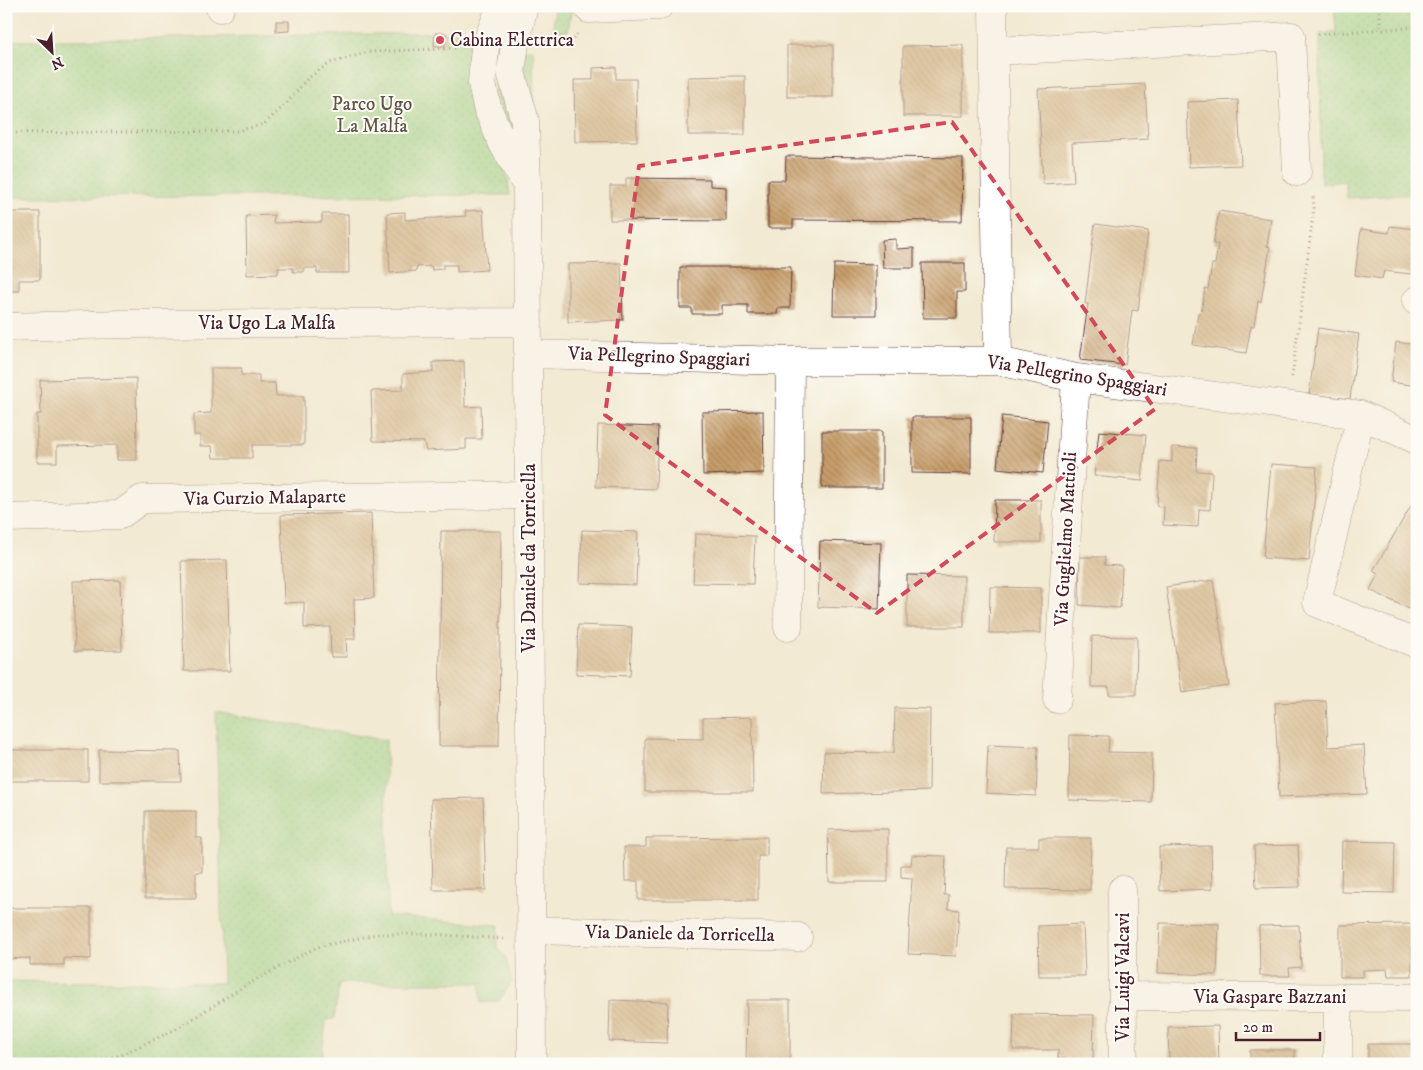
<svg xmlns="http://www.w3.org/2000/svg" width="1423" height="1070" font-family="'IM FELL DW Pica',serif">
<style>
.grass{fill:url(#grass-tufts);stroke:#70795a}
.park{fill:url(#park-dots);stroke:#70795a}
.building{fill:url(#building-back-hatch)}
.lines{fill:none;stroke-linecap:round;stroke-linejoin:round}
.street-casing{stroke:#633d44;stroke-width:29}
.path{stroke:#633d44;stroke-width:3;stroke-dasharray:1 4;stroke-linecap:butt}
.street{stroke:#fff;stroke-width:28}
.marked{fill:none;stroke:#d1495b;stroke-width:4;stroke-dasharray:10 6;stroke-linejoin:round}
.poi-dot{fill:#d1495b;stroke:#fdfcf7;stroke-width:2}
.labels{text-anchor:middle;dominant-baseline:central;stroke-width:4;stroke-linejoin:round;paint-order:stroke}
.poi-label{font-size:19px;fill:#4a1f2b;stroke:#fdfcf7;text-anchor:start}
.park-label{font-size:19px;fill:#605547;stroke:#fdfcf7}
.street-label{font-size:19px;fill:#4a1f2b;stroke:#fdfcf7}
</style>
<defs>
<pattern id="grass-tufts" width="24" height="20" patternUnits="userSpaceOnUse" patternTransform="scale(1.25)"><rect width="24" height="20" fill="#95d388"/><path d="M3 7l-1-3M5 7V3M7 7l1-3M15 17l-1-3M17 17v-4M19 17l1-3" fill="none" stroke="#82b576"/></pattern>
<pattern id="park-dots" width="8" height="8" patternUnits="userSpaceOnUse" patternTransform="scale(1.25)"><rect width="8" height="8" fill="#95d388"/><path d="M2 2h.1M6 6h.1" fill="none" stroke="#82b576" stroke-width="1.8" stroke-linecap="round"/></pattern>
<pattern id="building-back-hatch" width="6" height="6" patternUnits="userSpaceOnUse" patternTransform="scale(1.25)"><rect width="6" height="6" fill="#c89f6b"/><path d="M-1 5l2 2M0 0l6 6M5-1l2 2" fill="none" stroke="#a48158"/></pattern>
</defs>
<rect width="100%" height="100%" fill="#fdfcf7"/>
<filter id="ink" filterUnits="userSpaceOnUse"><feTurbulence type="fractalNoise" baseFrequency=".02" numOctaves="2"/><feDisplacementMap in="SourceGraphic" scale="10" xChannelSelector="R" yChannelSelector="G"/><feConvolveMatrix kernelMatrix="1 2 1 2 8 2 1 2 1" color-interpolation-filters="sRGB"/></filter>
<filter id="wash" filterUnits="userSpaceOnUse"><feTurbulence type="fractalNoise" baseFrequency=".0096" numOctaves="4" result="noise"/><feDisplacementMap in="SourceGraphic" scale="20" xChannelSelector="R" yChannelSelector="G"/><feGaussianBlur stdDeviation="1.12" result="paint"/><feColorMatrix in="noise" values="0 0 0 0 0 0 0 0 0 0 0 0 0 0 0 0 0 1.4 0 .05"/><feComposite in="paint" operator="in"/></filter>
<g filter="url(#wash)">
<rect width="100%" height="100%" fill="#f2ead2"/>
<!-- grass -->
<path class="grass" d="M533,49L534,113L522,60L524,50Z
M504,53L521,152L495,96L494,54Z"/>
<!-- park -->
<path class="park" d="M555,6H572L568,31H553Z
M1334,6H1417V194L1347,198L1345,181L1321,184L1320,34L1336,32Z
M465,32L508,181L510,195L6,197V41Z
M216,712L386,740L388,916L499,925L497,946L506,958L512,982L499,1001L481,1003L480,983H339L334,1019L326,1020L321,1064H6V981L223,983Z"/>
<g id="blocks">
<!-- building -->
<path class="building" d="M276,21H289V31L276,32Z
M435,33H446L445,46H434Z
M787,45H833V97H787Z
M963,45V116H903V46Z
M616,67V79H636L637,141L575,142L574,80H593V68Z
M735,76H745V135H688V77Z
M1145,84L1148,139L1072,143L1074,182L1043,184L1038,89Z
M1238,100L1241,165L1189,167L1187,102Z
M786,156L963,158L962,221L793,220V228H768V180H785Z
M626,178L710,179V186L726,187V221L610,220V186H626Z
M483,210L487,270L457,272V265H443V269L432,270L431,266L417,267L416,271L390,273L387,213L405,212V220L466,216L465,211Z
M1219,211L1271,219L1267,246L1270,247L1261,302L1258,301L1254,326H1251L1246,353L1193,345L1198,313H1201L1205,288L1208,289L1212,264H1215L1218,244H1213Z
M6,212H40V280H19V291H6Z
M322,214H348L349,273H317V268H304V272H293V268H278V274L247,275L246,216L274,215L273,223L322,222Z
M1095,224L1148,231L1138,311L1132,310L1125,365L1080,360L1088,304H1085Z
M1390,226L1417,229V268H1412L1411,274L1384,271L1382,279L1355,275L1361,229L1389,233Z
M896,239V249L914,248V268H883L882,240Z
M621,263L623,320L568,322V264Z
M922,263H965V292H957V318H923Z
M834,264L876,265V315H833Z
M680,267H791L790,308H778L777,314H748V305H722V314H692V308H680Z
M1318,328L1359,334L1350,399L1309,394Z
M1396,342L1417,345V386L1391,382Z
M464,361L465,407L481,406L482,439H466V449L426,451L424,442L373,441L371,391L403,390V374L433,372V362Z
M211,368H242L241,375H259V383H275L276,396H304V445H252V458H213L212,446H200V435H194V414L211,413Z
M136,378L137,460H117V445L57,446V462H37V414H41L40,380Z
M763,411L764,473L703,475L702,412Z
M1002,416L1048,421L1043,473L997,468Z
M912,417H971V474L912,473Z
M598,425L658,427L656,489L596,487Z
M822,431H882V488H822Z
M1099,431L1146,435L1142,481L1094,476Z
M1172,447L1197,448L1196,471L1212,472L1210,510L1199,509L1198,527L1163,525L1164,507L1157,506L1160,461L1172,462Z
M1271,464L1317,467L1309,561L1263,558Z
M995,500H1041V542H994Z
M1412,504L1417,507V608L1415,612L1370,590L1378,574L1373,571Z
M371,513L374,598L354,599L355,639H346L347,657H331L330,627L304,628V602L284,603L281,515Z
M582,530L638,532L636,585L580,583Z
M441,531H501L499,746H439Z
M695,534L755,536L753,584L693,583Z
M820,541L881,543L879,609L818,607Z
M1080,557H1105L1104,565L1122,566L1120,608L1079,605Z
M227,560L230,671H184L181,561Z
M6,572H8L9,618H6Z
M907,575L964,576V627H907Z
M120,580L122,650L75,651L73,581Z
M1213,580L1229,686L1182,693L1166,587Z
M990,587L1041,588V633H989Z
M578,625L632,627L630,676L576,674Z
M1092,636L1137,637L1136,695H1109V687H1091Z
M1326,701L1328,747L1364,745L1367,794L1279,797L1275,703Z
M895,708L930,709L929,791L823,794L824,752L894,753Z
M752,717L753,792H645V738L703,739V718Z
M1070,735L1109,736L1108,752L1152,753L1151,802L1069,800Z
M988,745L1038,747L1036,796L986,793Z
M6,750H88V781H6Z
M99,750L180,751L181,781H99Z
M483,798L486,890H433L431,799Z
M145,811H196V838H202V872H196V898H145Z
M864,829H888V882H829L828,830Z
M767,837V856H758V900H638V881H625L624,847H646V838Z
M1039,838H1091L1090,890L1005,889L1006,847H1039Z
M1342,841L1395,842L1394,893L1341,892Z
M1298,845L1300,887L1256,888L1254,846Z
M1211,846L1212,889L1160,891L1159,847Z
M912,855L946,856L944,895H949L948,909L959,910L956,956L908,954L912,878L901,877V865H911Z
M6,908H91V959L64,958V965H30V958L6,959Z
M1160,923L1219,924L1217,975L1158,973Z
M1083,924L1085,976H1039L1038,926Z
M1412,924V976H1388L1387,969L1363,970V977H1340V925Z
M1299,925L1301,967L1289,968L1290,976H1260L1259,926Z
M610,1000L668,1002L667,1043L609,1041Z
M747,1000H790V1064H746Z
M1014,1014L1094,1015L1093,1059H1058V1050H1013Z
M1218,1026L1219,1064H1169L1168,1027Z
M1368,1044H1417V1064H1368Z
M1250,1050H1295V1064H1250Z"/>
</g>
</g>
<g filter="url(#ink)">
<use href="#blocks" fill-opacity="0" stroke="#633d44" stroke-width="1"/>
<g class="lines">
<defs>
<path id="street" d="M220,6V8
M501,6L485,47L482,83L487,107L503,144L526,184
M524,6L515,44L511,72L525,121L527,186L532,1064
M993,6L998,361
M589,9L659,6
M994,51L1291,36L1297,172
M1416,301H1417
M6,327L124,324L528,322
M528,354L790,361H998L1076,378L1361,415L1417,440
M1361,415L1317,603L1417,644
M6,518L120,515L142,499L529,495
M788,627L790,361
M1057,699L1076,378
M1122,890L1123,1064
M532,930L798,937
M1124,996L1417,998
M1338,1064V997"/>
</defs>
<!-- street casing -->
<use href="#street" class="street-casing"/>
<!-- path -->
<path class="path" d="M1379,6L1381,29
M1318,34L1417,27
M545,42L574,40L577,34
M6,133L237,131L264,124L285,105L307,79L330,63L368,52L456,48
M1292,377L1314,208L1313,195
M88,1064L121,1055L176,1029L246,985L317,947L377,934H430L504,939"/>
<!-- street -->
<use href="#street" class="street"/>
</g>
</g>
<!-- marked area -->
<path d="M0 0H1423V1070H0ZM952,122L1155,409L877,613L605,415L639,166Z" fill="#f2ead2" fill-opacity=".55" fill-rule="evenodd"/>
<path class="marked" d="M952,122L1155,409L877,613L605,415L639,166Z"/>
<!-- markers -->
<circle class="poi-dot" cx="440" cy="40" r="5"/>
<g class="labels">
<!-- poi labels -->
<g class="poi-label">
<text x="450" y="40">Cabina Elettrica</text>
</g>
<!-- park labels -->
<g class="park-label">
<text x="372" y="104">Parco Ugo<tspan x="372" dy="22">La Malfa</tspan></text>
</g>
<!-- street labels -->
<g class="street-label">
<text x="267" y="323">Via Ugo La Malfa</text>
<text transform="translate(659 357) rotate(2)">Via Pellegrino Spaggiari</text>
<text transform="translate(1077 376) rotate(9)">Via Pellegrino Spaggiari</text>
<text transform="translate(265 498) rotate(-1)">Via Curzio Malaparte</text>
<text transform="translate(1066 539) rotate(-87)">Via Guglielmo Mattioli</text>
<text transform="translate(529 558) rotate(-90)">Via Daniele da Torricella</text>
<text transform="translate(680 934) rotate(1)">Via Daniele da Torricella</text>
<text transform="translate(1123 977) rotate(-90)">Via Luigi Valcavi</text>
<text x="1270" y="997">Via Gaspare Bazzani</text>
</g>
</g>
<!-- margin -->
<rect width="1423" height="1070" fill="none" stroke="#fdfcf7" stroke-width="25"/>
<!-- north arrow -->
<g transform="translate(52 52) rotate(155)" stroke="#fdfcf7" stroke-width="4" paint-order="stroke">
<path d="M0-4L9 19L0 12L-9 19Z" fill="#4a1f2b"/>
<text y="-8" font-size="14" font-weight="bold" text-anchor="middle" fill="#4a1f2b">N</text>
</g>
<!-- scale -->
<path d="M1236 1032v8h84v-8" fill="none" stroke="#4a1f2b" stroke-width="2.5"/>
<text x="1243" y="1032" font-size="15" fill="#4a1f2b" stroke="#fdfcf7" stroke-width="4" paint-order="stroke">20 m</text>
</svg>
